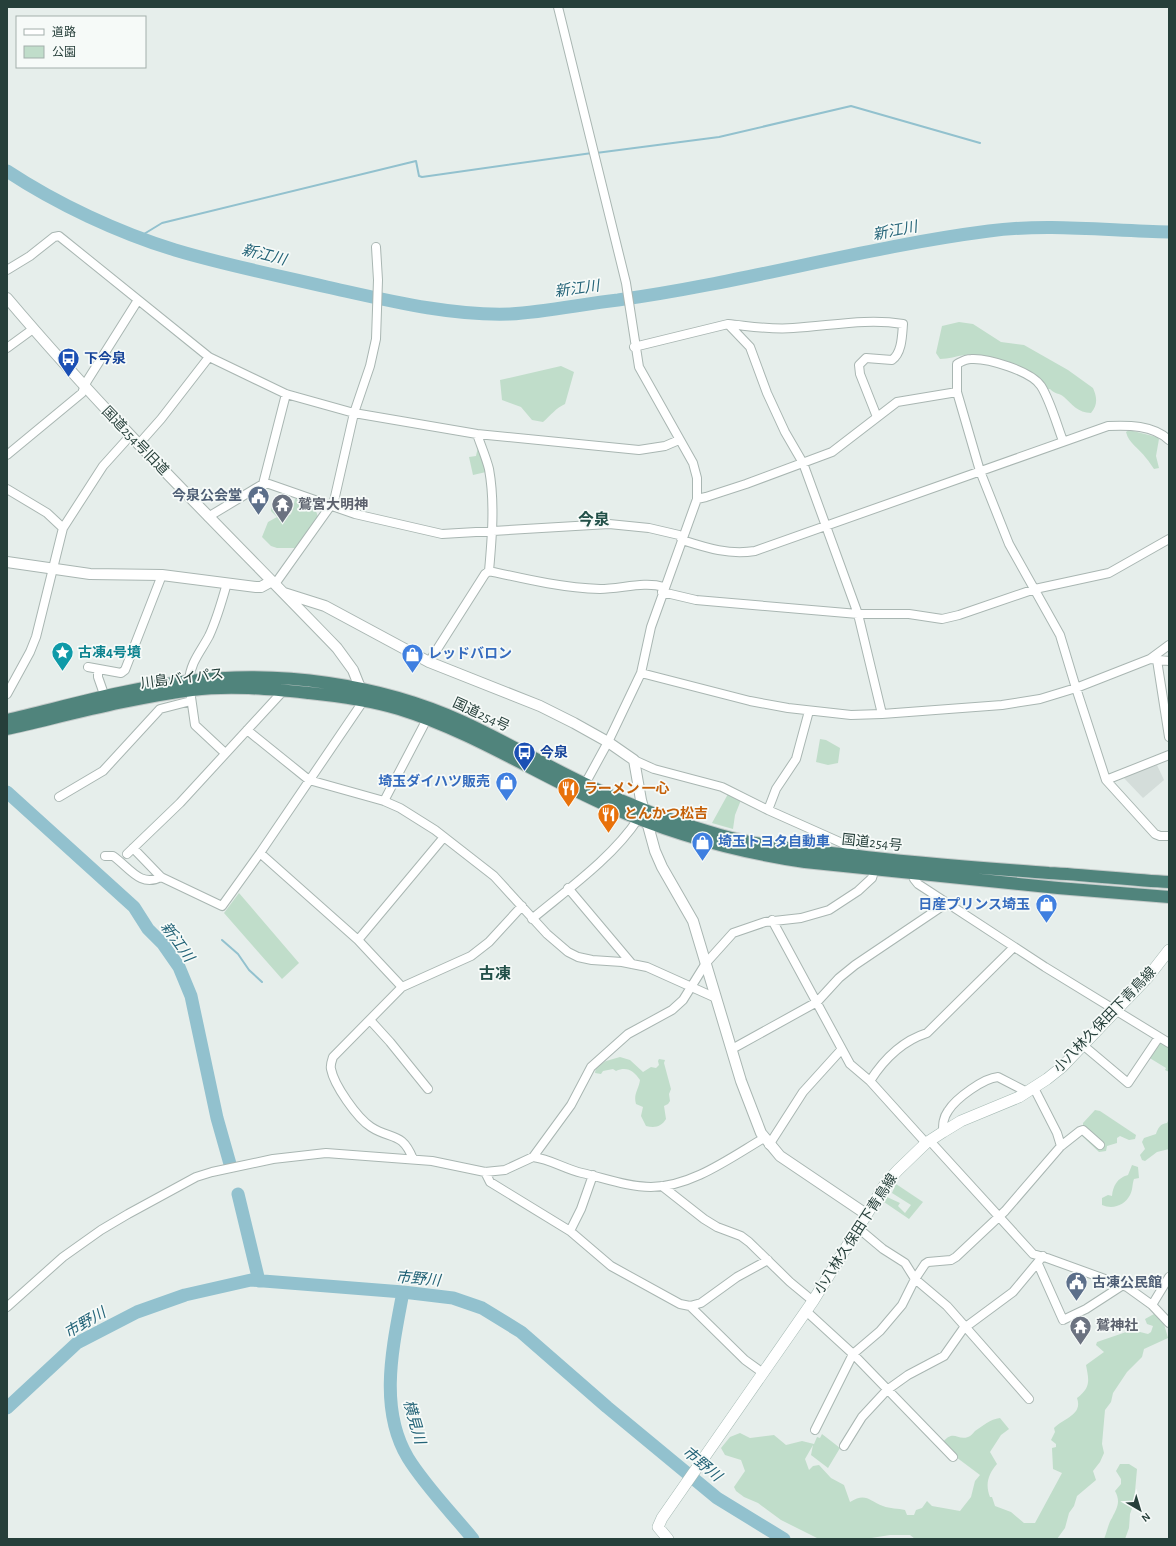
<svg xmlns="http://www.w3.org/2000/svg" width="1176" height="1546" font-family="'Alegreya Sans','Noto Sans JP',sans-serif">
<style>
.built{fill:#d4ddda}
.green{fill:#c0ddca}
.lines{fill:none;stroke-linecap:round;stroke-linejoin:round}
.stream{stroke:#92c1ce;stroke-width:2}
.river{stroke:#92c1ce;stroke-width:13}
.minor-casing{stroke:#a9b6b2;stroke-width:10}
.tertiary-casing{stroke:#a9b6b2;stroke-width:12}
.secondary-casing{stroke:#a5b9b3;stroke-width:12}
.trunk-casing{stroke:#c2c9c8;stroke-width:14}
.minor{stroke:#fff;stroke-width:8}
.tertiary{stroke:#fff;stroke-width:10}
.secondary{stroke:#fff;stroke-width:11}
.trunk{stroke:#50847c;stroke-width:12}
.labels{text-anchor:middle;dominant-baseline:central;stroke-width:3.5;stroke-linejoin:round;paint-order:stroke}
.transit-label{font-size:14px;font-weight:bold;fill:#164399;stroke:#f6faf8;text-anchor:start}
.street-label{font-size:14px;fill:#263f3a;stroke:#f6faf8}
.service-label{font-size:14px;font-weight:bold;fill:#4e5e75;stroke:#f6faf8;text-anchor:end}
.worship-label{font-size:14px;font-weight:bold;fill:#5b616d;stroke:#f6faf8;text-anchor:start}
.culture-label{font-size:14px;font-weight:bold;fill:#0d838f;stroke:#f6faf8;text-anchor:start}
.shop-label{font-size:14px;font-weight:bold;fill:#366cbe;stroke:#f6faf8;text-anchor:start}
.food-label{font-size:14px;font-weight:bold;fill:#c56008;stroke:#f6faf8;text-anchor:start}
.water-label{font-size:15px;font-style:italic;fill:#236377;stroke:#f6faf8}
.quarter-label{font-size:16px;font-weight:bold;fill:#225048;stroke:#f6faf8}
</style>
<rect width="100%" height="100%" fill="#e6eeeb"/>
<!-- built -->
<path class="built" d="M1157,765L1164,780L1143,798L1123,777Z"/>
<!-- green -->
<path class="green" d="M959,322L973,324L1001,342L1024,345L1068,370L1093,388C1097,397 1098,405 1091,413C1078,413 1072,404 1064,397C1060,393 1054,394 1050,389H1045L1040,382C1019,373 988,353 965,355C956,356 949,359 940,359L936,353L942,326Z
M561,366L574,372L565,404C556,408 551,415 543,422L532,420L521,407L502,400L500,380Z
M1129,430L1157,437L1159,439L1156,456L1159,468L1154,469C1151,465 1149,461 1146,458C1139,448 1129,444 1126,432Z
M478,447L486,472L473,475L469,457L476,456Z
M300,498C309,500 318,510 318,519L298,548H277L271,546L262,537L268,522L277,517L271,511L272,505L280,502L283,504L284,513L290,515L292,512L295,499Z
M820,739L826,740L840,748L838,763L828,765L816,762Z
M728,794L741,800L735,815L733,829L712,823Z
M239,893L299,963L282,979L224,913Z
M1158,1041L1169,1046V1072L1165,1070L1166,1068L1148,1057Z
M620,1057L630,1060L643,1072L651,1067L656,1068L659,1065L658,1061L659,1059L665,1060L664,1063L671,1089L669,1094L670,1101L668,1104L664,1106L666,1119C661,1127 655,1128 646,1126L641,1116L643,1107L636,1104C633,1094 639,1089 640,1080C634,1071 627,1066 616,1071L613,1069L603,1071L601,1074L595,1073L596,1067L606,1061Z
M1095,1110L1100,1111L1136,1135L1135,1139L1129,1140L1120,1136L1117,1138V1143L1107,1146L1106,1151L1099,1152L1082,1136L1089,1130L1083,1127V1123Z
M1169,1119V1149L1157,1152L1145,1161L1142,1160L1140,1155L1145,1149L1142,1142L1144,1138L1156,1134C1158,1128 1160,1124 1167,1123Z
M1132,1165L1138,1167L1139,1178L1134,1179C1132,1184 1133,1190 1130,1195C1125,1205 1113,1210 1102,1205V1198L1108,1195L1112,1196C1113,1186 1117,1178 1128,1175Z
M896,1184L923,1202L909,1219L884,1202L887,1197L900,1203L898,1206L905,1213L911,1205L892,1193Z
M1154,1314L1164,1324L1168,1338L1144,1349L1142,1357L1127,1372L1113,1393L1111,1402L1105,1410L1102,1444L1104,1453L1100,1462L1093,1471L1096,1480L1077,1496L1074,1506L1069,1513L1065,1528L1057,1539H915L910,1535H890L865,1539H819L781,1520L758,1503L744,1497L736,1491L734,1487L745,1471L741,1460L725,1455L721,1448L730,1437L740,1433L750,1438L774,1435L786,1445L802,1441L814,1444L817,1437L820,1438L822,1434L840,1448L828,1468L811,1455L813,1445L805,1459L809,1470L813,1466L819,1465L831,1478L844,1485L850,1502C866,1492 869,1501 883,1506C890,1509 898,1508 905,1510L907,1515H914L916,1510L922,1508L927,1501L932,1506L960,1511L971,1497L975,1481L980,1475L952,1454L943,1442C954,1429 957,1441 968,1437C971,1436 973,1433 975,1431C983,1426 990,1419 1000,1418L1009,1429L1001,1435L990,1452L997,1464C988,1474 985,1485 990,1497H992L995,1506L1011,1512L1024,1523H1035L1062,1473L1053,1469L1052,1448L1056,1447V1444L1051,1440L1055,1432L1054,1428C1064,1418 1083,1415 1077,1398C1091,1387 1089,1381 1086,1365L1104,1352L1096,1345L1097,1342L1132,1330L1148,1334L1151,1332L1153,1326L1147,1324L1145,1319Z
M1120,1464H1129L1137,1469L1134,1503L1130,1514L1129,1528L1125,1539H1104C1107,1532 1108,1524 1112,1518C1117,1508 1121,1502 1115,1491L1121,1484V1479L1116,1471Z"/>
<g class="lines">
<!-- stream -->
<path class="stream" d="M596,153L719,137L851,106L980,143
M139,237L162,223L416,161L419,176L422,177L592,153
M222,940L238,954L249,970L262,982"/>
<!-- river -->
<path class="river" d="M7,171C57,204 119,233 175,250C225,265 276,275 327,287C386,300 449,316 510,314C547,312 582,304 618,300C743,283 864,247 989,231C1049,223 1109,231 1169,232
M7,792L134,907L148,929L163,944L179,967L191,996L217,1118L230,1164
M238,1194L259,1281
M403,1292C393,1346 378,1408 408,1458C426,1487 452,1513 473,1539
M7,1408L77,1343L137,1312L185,1295L251,1280L403,1292L453,1298L482,1308L521,1332L607,1407L717,1498L784,1539"/>
<defs>
<path id="minor" d="M558,7L626,283L639,367L693,463L697,478V499L651,627L641,673L608,742L585,784
M7,270L30,256L54,237L59,236L209,357L286,394L354,413L477,434L639,450L665,446L679,440
M728,324C749,326 771,330 793,328C830,326 866,318 903,324C902,336 902,353 892,360L866,358L859,365L860,374L877,417
M634,347L728,324L750,347L767,393L785,432L803,463L858,614L882,714
M7,348L33,329
M1063,441C1057,425 1050,400 1041,386C1031,371 988,358 971,359C965,359 961,362 957,364V392L980,471L1009,544L1060,635L1076,688L1106,780L1155,834L1160,836H1169
M138,445L161,419L209,357
M7,455L82,393L87,381L138,300
M263,484L286,394
M7,489L47,513L63,528
M697,499L706,497L746,484L832,452L897,402L957,392
M208,517L263,484H269L355,514L442,534L609,524L649,528L679,535L682,540C707,548 728,555 755,551L1108,426C1128,425 1153,425 1169,440
M489,571C525,579 563,588 600,589C621,589 644,581 664,587
M275,584L334,501L354,413L370,366L376,339L378,280L376,247
M662,592L696,600L858,614H909L942,619L959,615L1035,589L1109,573L1169,539
M1150,659L1169,645
M1157,660L1169,737
M429,662L485,574L489,571C492,538 495,502 489,469C486,457 481,446 477,434
M88,667L121,673L125,670L162,575
M98,670V677L105,697
M641,673L750,701L788,708L851,715L882,714L1002,705L1040,699L1076,688L1150,659L1169,661
M189,681C190,663 201,651 209,636C217,619 222,601 227,583
M7,694L30,652L36,637L63,528L103,466L130,436
M191,697L195,725L225,753
M247,730L309,780L384,801L400,808L435,830L494,876L547,934L568,952L578,957L592,960L622,962L647,967L716,998
M634,760L654,769L722,787L768,810L842,843L849,847L859,856
M1106,780L1169,755
M59,797L103,771L160,709L191,701
M384,801L427,719
M768,810L776,789L796,759L809,711
M133,848L161,877L222,906L260,853L364,700
M260,853L358,940L402,987
M127,854L180,803L284,690
M105,856H113C129,867 140,888 161,877
M914,872V879L918,884L1045,967L1169,1043
M568,888L632,964
M532,919C568,889 613,857 638,819
M772,920L850,1064L870,1081L926,1143
M358,940L444,837
M370,1020L390,1042L428,1089
M1084,1046L1128,1083L1159,1037
M732,1049L817,1002L839,978L855,965L947,903
M870,1081C884,1059 902,1041 927,1033L1014,947
M1034,1088L1057,1133L1061,1146
M943,1132C943,1124 943,1118 948,1111C956,1098 984,1078 998,1077L1027,1092
M930,1141L1033,1254L1047,1258L1127,1287L1152,1305L1169,1323
M769,1145L803,1092L841,1050
M533,1157C550,1159 565,1169 582,1173C604,1178 628,1187 651,1187C691,1187 730,1158 764,1138
M413,1159C402,1131 391,1140 371,1127C357,1118 334,1085 331,1069C330,1065 332,1060 333,1057L402,987L471,956L489,942L522,906
M485,1172L490,1182L570,1231L611,1266L680,1304L690,1306L701,1303L737,1277L768,1260
M662,1186L704,1219L717,1227L741,1236L749,1242L790,1282L813,1301
M858,1228L883,1249L905,1263L915,1279L947,1306L1029,1399
M570,1231L581,1209L593,1175
M1038,1264L1063,1320L1086,1309L1123,1285
M1152,1305L1169,1277
M690,1306L745,1360L763,1373
M7,1307L63,1257L101,1230L128,1214L196,1177L212,1172L273,1159L326,1153L432,1161L485,1172L505,1170L533,1157L571,1105L591,1067L628,1034L672,1010L683,1000L706,963L733,933L765,922L801,918L829,910L858,891L872,878L875,868
M806,1311L853,1354L953,1457
M815,1430L853,1354L880,1331L902,1305L915,1279L925,1264L928,1262L951,1260L956,1257L1005,1211L1061,1146L1080,1131L1083,1130L1100,1145
M844,1446L862,1417L887,1390L908,1375L944,1356L963,1329L1013,1292L1043,1256"/>
<path id="tertiary" d="M7,298C111,421 225,532 337,648L353,670L363,695
M7,562L90,574L162,575L256,587H261L272,581
M284,593L325,606L429,662L540,706L574,723L608,742L634,760L641,800L655,851L662,867L693,921L741,1081L761,1133L780,1156L866,1214"/>
<path id="secondary" d="M668,1539L658,1527L662,1518L813,1301L886,1183L898,1170L926,1143L943,1132L961,1121L1019,1097L1047,1079L1062,1067L1148,977L1169,950"/>
<path id="trunk" d="M7,720C67,706 128,688 190,681C279,670 379,684 461,721C503,740 543,764 585,784C628,805 673,822 720,835C763,847 806,850 851,855C917,864 983,868 1049,873C1089,875 1129,880 1169,882
M7,729C68,715 130,698 192,690C231,685 269,689 309,693C339,696 369,700 399,709C473,732 538,775 608,806C671,834 737,852 805,862L1058,888L1169,897"/>
</defs>
<!-- minor casing -->
<use href="#minor" class="minor-casing"/>
<!-- tertiary casing -->
<use href="#tertiary" class="tertiary-casing"/>
<!-- secondary casing -->
<use href="#secondary" class="secondary-casing"/>
<!-- trunk casing -->
<use href="#trunk" class="trunk-casing"/>
<!-- minor -->
<use href="#minor" class="minor"/>
<!-- tertiary -->
<use href="#tertiary" class="tertiary"/>
<!-- secondary -->
<use href="#secondary" class="secondary"/>
<!-- trunk -->
<use href="#trunk" class="trunk"/>
</g>
<!-- icons -->
<defs>
<symbol id="bus-pin" viewBox="-11 -11 22 30"><path d="M0 17L-7.5 6A9.5 9.5 0 1 1 7.5 6Z" fill="#1a4fb4" stroke="#f6faf8"/><path d="M-5-6H5V4H4V6H2V4H-2V6H-4V4H-5ZM-3.5-4V0h7V-4ZM-3.5 1.2v1.5H-2V1.2ZM2 1.2v1.5H3.5V1.2Z" fill="#fff"/></symbol>
<symbol id="civic-pin" viewBox="-11 -11 22 30"><path d="M0 17L-7.5 6A9.5 9.5 0 1 1 7.5 6Z" fill="#5c6f8a" stroke="#f6faf8"/><path d="M-.6-6.5H3V-4.5H.6V-3L4-1V1h2V6H-6V1h2V-1L-.6-3ZM-1.2 2.5V6h2.4V2.5Z" fill="#fff"/></symbol>
<symbol id="temple-pin" viewBox="-11 -11 22 30"><path d="M0 17L-7.5 6A9.5 9.5 0 1 1 7.5 6Z" fill="#6b7280" stroke="#f6faf8"/><path d="M0-6L5-2H3V0L6.5 2.5H4V6H1.5V3h-3V6H-4V2.5H-6.5L-3 0V-2H-5Z" fill="#fff"/></symbol>
<symbol id="sight-pin" viewBox="-11 -11 22 30"><path d="M0 17L-7.5 6A9.5 9.5 0 1 1 7.5 6Z" fill="#0f9aa8" stroke="#f6faf8"/><path d="M0-6L1.8-2.2L6-1.7L2.9 1.2L3.7 5.4L0 3.3L-3.7 5.4L-2.9 1.2L-6-1.7L-1.8-2.2Z" fill="#fff"/></symbol>
<symbol id="shop-pin" viewBox="-11 -11 22 30"><path d="M0 17L-7.5 6A9.5 9.5 0 1 1 7.5 6Z" fill="#3f7fe0" stroke="#f6faf8"/><path d="M-5-2.5h2.3a2.7 3.5 0 0 1 5.4 0H5L5.5 6h-11ZM-1.5-2.5h3a1.5 2.3 0 0 0-3 0Z" fill="#fff"/></symbol>
<symbol id="restaurant-pin" viewBox="-11 -11 22 30"><path d="M0 17L-7.5 6A9.5 9.5 0 1 1 7.5 6Z" fill="#e8710a" stroke="#f6faf8"/><path d="M-5-6h1v4h1v-4h1v4h1v-4h1v5L-1.5 .5V6h-2V.5L-5-1ZM5-6V6H3V1.5H1.5Q1.5-4 5-6Z" fill="#fff"/></symbol>
</defs>
<g fill-rule="evenodd">
<use href="#bus-pin" x="56" y="346" width="25" height="34"/>
<use href="#civic-pin" x="246" y="484" width="25" height="34"/>
<use href="#temple-pin" x="270" y="492" width="25" height="34"/>
<use href="#sight-pin" x="50" y="640" width="25" height="34"/>
<use href="#shop-pin" x="400" y="642" width="25" height="34"/>
<use href="#bus-pin" x="512" y="740" width="25" height="34"/>
<use href="#shop-pin" x="494" y="770" width="25" height="34"/>
<use href="#restaurant-pin" x="556" y="776" width="25" height="34"/>
<use href="#restaurant-pin" x="596" y="802" width="25" height="34"/>
<use href="#shop-pin" x="690" y="830" width="25" height="34"/>
<use href="#shop-pin" x="1034" y="892" width="25" height="34"/>
<use href="#civic-pin" x="1064" y="1270" width="25" height="34"/>
<use href="#temple-pin" x="1068" y="1314" width="25" height="34"/>
</g>
<g class="labels">
<!-- transit labels -->
<g class="transit-label">
<text x="84" y="359">下今泉</text>
<text x="540" y="753">今泉</text>
</g>
<!-- street labels -->
<g class="street-label">
<text transform="translate(135 441) rotate(46)">国道254号旧道</text>
<text transform="translate(182 679) rotate(-7)">川島バイパス</text>
<text transform="translate(481 715) rotate(25)">国道254号</text>
<text transform="translate(872 843) rotate(6)">国道254号</text>
<text transform="translate(1105 1020) rotate(-46)">小八林久保田下青鳥線</text>
<text transform="translate(856 1234) rotate(-57)">小八林久保田下青鳥線</text>
</g>
<!-- service labels -->
<g class="service-label">
<text x="242" y="496">今泉公会堂</text>
<text x="1092" y="1283" text-anchor="start">古凍公民館</text>
</g>
<!-- worship labels -->
<g class="worship-label">
<text x="298" y="505">鷲宮大明神</text>
<text x="1096" y="1326">鷲神社</text>
</g>
<!-- culture labels -->
<g class="culture-label">
<text x="78" y="653">古凍4号墳</text>
</g>
<!-- shop labels -->
<g class="shop-label">
<text x="428" y="654">レッドバロン</text>
<text x="490" y="782" text-anchor="end">埼玉ダイハツ販売</text>
<text x="718" y="842">埼玉トヨタ自動車</text>
<text x="1030" y="905" text-anchor="end">日産プリンス埼玉</text>
</g>
<!-- food labels -->
<g class="food-label">
<text x="584" y="789">ラーメン 一心</text>
<text x="624" y="814">とんかつ松吉</text>
</g>
<!-- water labels -->
<g class="water-label">
<text transform="translate(895 231) rotate(-11)">新江川</text>
<text transform="translate(264 255) rotate(14)">新江川</text>
<text transform="translate(577 289) rotate(-8)">新江川</text>
<text transform="translate(177 942) rotate(54)">新江川</text>
<text transform="translate(418 1279) rotate(5)">市野川</text>
<text transform="translate(85 1323) rotate(-30)">市野川</text>
<text transform="translate(414 1422) rotate(74)">横見川</text>
<text transform="translate(702 1464) rotate(40)">市野川</text>
</g>
<!-- quarter labels -->
<g class="quarter-label">
<text x="594" y="520">今泉</text>
<text x="495" y="974">古凍</text>
</g>
</g>
<!-- border -->
<rect width="1176" height="1546" fill="none" stroke="#263f3a" stroke-width="16"/>
<!-- legend -->
<rect x="16" y="16" width="130" height="52" fill="#f6faf8" stroke="#a3afac"/>
<rect x="24" y="29" width="20" height="6" fill="#ffffff" stroke="#a3afac"/>
<text x="52" y="36" font-size="12" fill="#263f3a">道路</text>
<rect x="24" y="46" width="20" height="12" fill="#c0ddca" stroke="#a3afac"/>
<text x="52" y="56" font-size="12" fill="#263f3a">公園</text>
<!-- north arrow -->
<g transform="translate(1140 1510) rotate(142)" stroke="#f6faf8" stroke-width="3" paint-order="stroke">
<path d="M0-3L7 15L0 10L-7 15Z" fill="#263f3a"/>
<text y="-6" font-size="11" font-weight="bold" text-anchor="middle" fill="#263f3a">N</text>
</g>
</svg>
